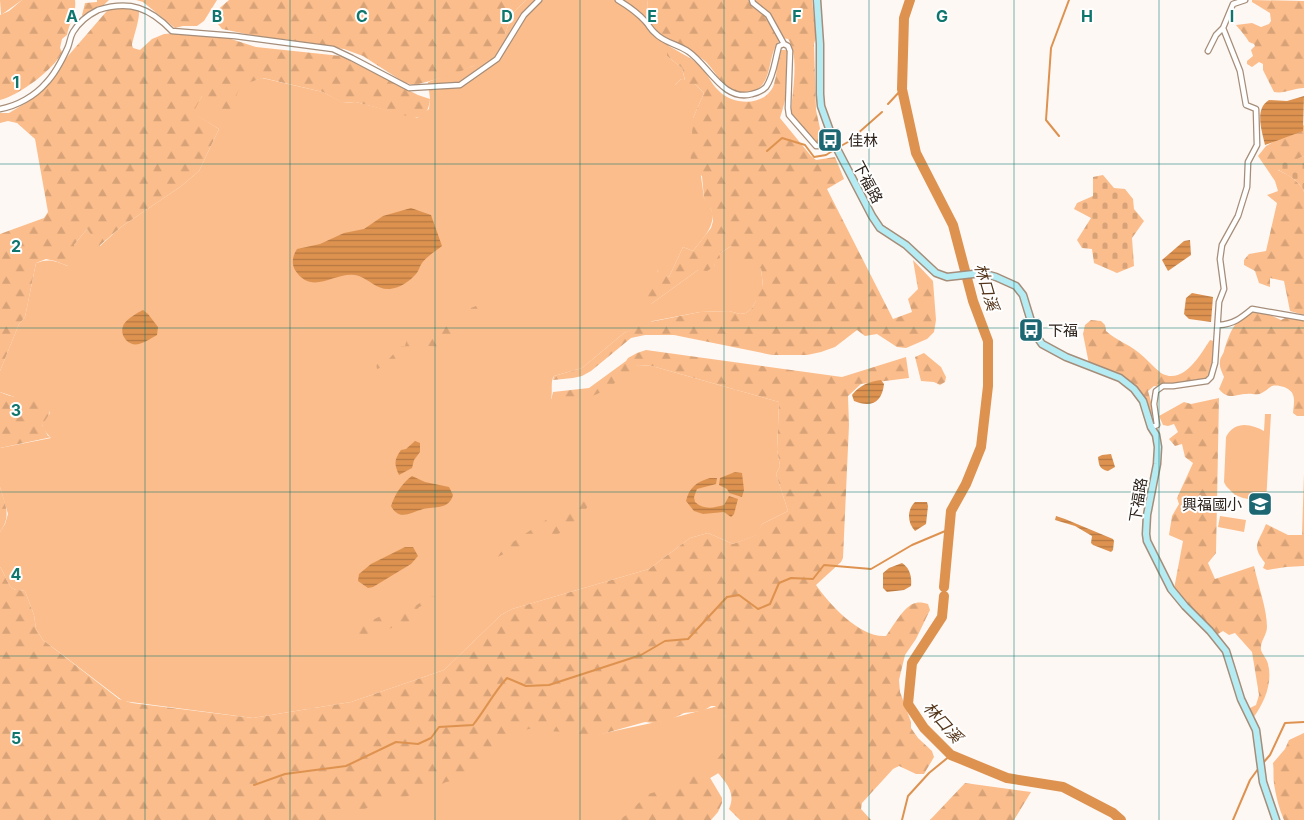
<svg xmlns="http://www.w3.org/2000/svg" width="1304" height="820" font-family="Inter,'Noto Sans TC',sans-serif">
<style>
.grass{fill:#fbbd8b}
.forest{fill:url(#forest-firs)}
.cemetery{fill:url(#cemetery-stones)}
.water{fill:url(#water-rules)}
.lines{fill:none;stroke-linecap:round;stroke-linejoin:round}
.stream{stroke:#de9250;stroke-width:2}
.river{stroke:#de9250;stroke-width:10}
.street-casing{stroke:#a58d79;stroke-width:7}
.secondary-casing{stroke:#a58d79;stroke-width:9}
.street{stroke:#fff;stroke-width:4.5}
.secondary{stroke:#b5ebf2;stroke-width:6}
.grid{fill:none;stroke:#0f766e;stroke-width:1;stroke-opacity:0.55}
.labels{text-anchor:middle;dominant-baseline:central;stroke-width:4;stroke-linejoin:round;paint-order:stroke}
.poi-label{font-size:15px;fill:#2e241c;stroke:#fff;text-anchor:start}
.street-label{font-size:15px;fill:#2e241c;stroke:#fff}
.water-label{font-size:16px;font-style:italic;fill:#533418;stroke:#fff}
.grid-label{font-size:16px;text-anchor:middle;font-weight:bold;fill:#0f766e;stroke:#fff;stroke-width:4;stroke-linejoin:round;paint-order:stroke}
</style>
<defs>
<pattern id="forest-firs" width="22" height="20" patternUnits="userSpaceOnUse" patternTransform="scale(1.25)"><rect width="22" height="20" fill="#fbbd8b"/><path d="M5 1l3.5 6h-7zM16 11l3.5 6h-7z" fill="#d7a277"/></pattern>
<pattern id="cemetery-stones" width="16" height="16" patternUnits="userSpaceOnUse" patternTransform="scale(1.25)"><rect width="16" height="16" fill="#fbbd8b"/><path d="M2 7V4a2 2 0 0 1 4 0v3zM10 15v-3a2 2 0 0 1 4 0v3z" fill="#d7a277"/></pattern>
<pattern id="water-rules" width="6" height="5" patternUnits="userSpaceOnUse" patternTransform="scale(1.25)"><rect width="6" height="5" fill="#de9250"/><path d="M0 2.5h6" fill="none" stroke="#b47742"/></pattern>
</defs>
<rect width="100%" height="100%" fill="#fef8f4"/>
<!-- grass -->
<path class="grass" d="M0,0H22L1,15Z
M526,0H648C644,21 654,29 669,41L667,56L682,68L685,81L681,79L675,85L695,84L704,93L693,118L704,198C723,219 706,234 693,251L683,247L669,277L658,270L651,304L698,270L715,266L713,261L719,254L731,246L761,268L763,287L752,308L746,313L740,314L729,311L700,312L653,321L624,333L582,368L554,376C550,381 553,392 551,399L576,400L638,365L652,366L779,402L777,450L780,466L776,474L788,511L762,524L757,535L733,544L708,533L690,538L649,569L512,609L501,615L444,670L351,702L253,718L123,701L43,640L36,629L34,615L25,591C22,590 19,590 16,590C7,587 5,573 0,567V532L5,524L8,514L0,487V448L51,438L43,429L42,424L50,413V409L0,392V371L19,324L25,317L36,263C50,258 55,261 68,266L74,245L87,229L100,246L121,227L180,187L199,171L219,129L192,113L202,96L262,78L323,92L343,103L356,102L417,118L429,109L430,99L428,82L473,66L505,34L512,14Z
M1265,414H1271L1266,503H1260V494L1248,499L1243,498L1235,495L1226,486L1224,482L1226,437C1234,421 1250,423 1264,431Z
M1220,516L1246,520L1244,532L1218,527Z
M718,706L735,730L722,771L661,807L645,820H278L518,728L551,726L591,736L661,721Z"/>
<!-- forest -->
<path class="forest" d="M22,0H75C77,13 69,23 67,35L62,39L60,48L62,52C55,69 18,96 0,100V15L9,11Z
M97,0H109L88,20L84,21L82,15L85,3L97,2Z
M136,0H217L204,21L197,26H183L175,28L143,2Z
M229,0H526L512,14L505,34L506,37L492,53L473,66L452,75L415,85L405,83L363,56L344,49L306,44L285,39H271L222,29L214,19L215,12Z
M648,0H812L816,37L814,44L816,110L823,142L821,146L814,147C805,139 795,125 791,113C792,92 800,56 788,39L782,38C765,52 776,85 751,92C745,94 738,93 732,90C720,83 715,71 706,62C691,48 667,45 654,29C647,19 646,11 648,0Z
M1252,0L1304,1V88C1293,88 1285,94 1274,92L1263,70V64L1259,62L1252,67L1247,64V61L1253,56L1251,50L1255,46L1254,44L1249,42C1245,35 1241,31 1236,25L1252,23L1261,27L1269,24L1271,21L1270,13L1252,2Z
M122,3C126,4 135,6 138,9C142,13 133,38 132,45L133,48L140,50L152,39L164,34L206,31L256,47L341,56L418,95L430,99C429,109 426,117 414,118L356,102L342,103L323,92L263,78L241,85L228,115L202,96L193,113L219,129L199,171L180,187L121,227L99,246L87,229L74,245L76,261L68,266L55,261L46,259L36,263L25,317L19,324L0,371V234L44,218L48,212L35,139L17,123L8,121L0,123V113H9L29,101L106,12L113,6Z
M667,45C677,51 688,56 697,63C707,71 710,83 719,91C733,105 763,107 773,87C777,77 777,63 779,52L781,50H787C794,64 785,104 780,118L811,156L816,160L835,157L844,179L827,189L893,319L912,312L908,299L918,289L913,260L933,281L936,320L934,332L927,339L906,348L897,347L877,334L865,336L857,330L835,347L821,352L807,355H772L674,335H645L631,338L591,371L582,376L573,378L553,380L554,376L582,368L624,333L645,323L700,312L729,311L740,314L746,313L752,308L756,300L754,290L763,286L761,268L744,273L731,246L719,254L720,258L714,261L715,266L707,271L698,270L651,304L644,296L659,269L669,277L683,247L693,251L711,228L713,221L711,209L704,198L702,176L690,168L693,118L704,93L695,84L687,94L675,85L681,79L685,80L682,68L667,56Z
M1304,125V156L1290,163H1284L1278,170C1287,174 1301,182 1304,192V315L1290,311L1284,281L1270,278V287L1259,283L1255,271L1244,265V260L1249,254L1266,251L1277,203L1267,195L1278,191L1275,181L1258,156L1266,146Z
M476,306L483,317L468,331L454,338L443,348L428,346L416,348L408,363L396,362L377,369L376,363L380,359L387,361L401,346H405L407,339L415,337L420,340L428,337L422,329L432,324L439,326L443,320L447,317L452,328L461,327L467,320L471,308Z
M1254,311H1261L1281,320L1287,317L1304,321V416H1297L1293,413C1294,401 1297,392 1284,387C1280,386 1276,385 1272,386C1268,388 1264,393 1259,394C1255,395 1250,393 1247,394C1234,394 1229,401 1219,389L1224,377C1222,372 1219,367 1220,362C1220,357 1223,355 1224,351C1229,334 1235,317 1254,311Z
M1091,320L1101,321L1105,325L1106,331C1116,340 1128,344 1138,352C1146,358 1153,367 1161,373C1183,386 1200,355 1210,340L1217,342L1212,376C1199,388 1170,388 1154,386L1148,391L1154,412L1150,415L1148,405L1138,391L1089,364L1083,334L1085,325Z
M646,350L842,377L906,357L909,378L861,384L848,396L849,425L843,558L841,562L816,585C829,604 860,638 886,636C893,627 904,605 916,603C919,602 925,603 928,604L930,610L916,639L905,655L899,680L900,692L911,722V728L918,738L932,751L934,757L924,774H916L899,766L893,769L862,803L861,809L871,820H740L729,809C737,791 724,781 714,768V763L731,742L733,733L725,716L715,706H711L703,711L684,713L672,719L654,723L645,722L595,736H580L567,732L547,731L538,727L520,731L507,742L483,757L459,780L446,782L432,789L327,820H0V567C5,573 7,587 16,590C19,590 22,590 25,591L34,615L36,629L43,640L119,699L132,703L253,718L351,702L444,670L501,615L512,609L649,569L690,538L708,533L733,544L756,535L762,524L788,511L776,474L780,466L777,450L779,402L652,366L638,365C622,377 604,394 584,399C573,401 562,400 551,400L553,392L589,388L626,361L628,358L637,353Z
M924,353L941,367L946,377L945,382L940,385L934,382L921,381L915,357Z
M0,392C6,395 13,397 20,397C29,398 51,394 50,410C50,415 45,420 42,425L48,436L52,437L0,448Z
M1219,398L1216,553L1208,563L1215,579L1254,566C1258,585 1267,609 1267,627C1267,635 1260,641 1261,650C1262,654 1267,659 1268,664C1273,683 1264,703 1253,718L1248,709L1256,705L1259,695L1252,652L1235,633L1229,635L1223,631L1213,637L1174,589L1183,541L1169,535L1172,516L1179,504L1177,498L1193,463L1185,457L1182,444L1175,446L1169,439L1178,432L1174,424L1168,426L1163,425L1159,416L1184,402L1191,404Z
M1304,473V566L1286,567L1267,570L1263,568L1265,563C1251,545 1258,544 1266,524L1288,535H1302Z
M0,487C5,505 12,515 0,532Z
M585,497L593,499L574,526L556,535L537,540L497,557L504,548L564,508L572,499Z
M432,596L436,597L433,601L419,607L408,623C390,627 375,636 357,639L351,636L356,628L387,613L401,614Z
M1304,733V820H1284C1279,809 1276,796 1274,784C1273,777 1274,770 1273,763L1285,749L1289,740Z
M687,773L709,776L722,798V803L718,812L711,820H617L625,816L648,794L674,787Z
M965,783L1031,792L1014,820H930Z"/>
<!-- cemetery -->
<path class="cemetery" d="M1304,156V192C1299,178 1283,174 1273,166L1272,162L1277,159C1288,166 1293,160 1304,156Z
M1103,175L1114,188L1125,189L1133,199L1134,209L1144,221L1132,238L1134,266L1117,273L1094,263L1092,249L1082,248L1077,240L1091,218L1074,209L1077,203L1093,196V177Z"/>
<!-- water -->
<path class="water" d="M1304,96L1303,131L1265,145C1262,131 1254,109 1269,100L1287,101Z
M411,208L431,215L442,246C436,251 426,257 422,263C419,267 419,271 416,274C410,281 400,288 390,289C377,290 370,280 359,276C336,269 313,298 295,270C291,263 293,255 297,249L320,244L344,233L364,229L383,216Z
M1190,240L1191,255L1168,271L1162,260L1184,241Z
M1192,293L1213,297L1211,322L1189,319L1184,314L1186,298Z
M143,310L148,314L158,327L157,335C151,338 146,342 139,344C128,347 118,334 124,324C128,318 137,313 143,310Z
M881,380L884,384C882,403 871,408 854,401L852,395C860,385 868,382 881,380Z
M415,441L420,443V452L414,460L412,468L399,475C394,464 394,460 401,450L406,449Z
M1111,454L1115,467L1108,471C1099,469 1099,465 1098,457L1102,455Z
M735,472L742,473L744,490L742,497L729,493L727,489L719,485L720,478Z
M412,476L425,482L449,487L453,495C449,510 435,506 423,509C410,513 399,521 391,506C395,494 402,483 412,476Z
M710,478H717L716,484L697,489L694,497L695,502C704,510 713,508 724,505L729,496L738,499L734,514L731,517L724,512L703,514L694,511L686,501C689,487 697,482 710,478Z
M915,502H927L928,506L926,524L915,531C907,522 907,510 915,502Z
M1056,516L1065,519L1113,539L1114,541L1113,550L1111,552L1093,545L1091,543L1092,536L1075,526L1055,520Z
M405,547H413L418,556L411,564L373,587L368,588L358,581L359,574L371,564Z
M902,563C910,568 912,577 911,586L904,590L887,592L883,588V573L889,568Z"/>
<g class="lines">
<!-- stream -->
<path class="stream" d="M888,104L902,89
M1059,136L1046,120L1051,48L1069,0
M839,147L848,142L882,112
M767,151L782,138L805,145L814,157L826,155L834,150
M1263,763L1270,755L1285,723L1304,722
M254,785L285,774L346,766L396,742L418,744L431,738L439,727L473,725C485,710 494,692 507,678L526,686L549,685L641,655L665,641L688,639L727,597L739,595L758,609L770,604L779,583L791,578L813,579L824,565L871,569L912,545L950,529
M902,820L908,796L929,773L951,755
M1233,820L1250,780L1258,769"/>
<!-- river -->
<path class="river" d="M910,0L904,18L902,89L916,153L953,225L973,301L988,341V386L981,447L966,484L951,511L944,587
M944,596L942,617L912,663L908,704L924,728L951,755L1007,778L1063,787L1113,813L1121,820"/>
<defs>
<path id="street" d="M618,0C628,6 637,12 645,21C649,25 651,30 655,33C664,43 678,44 689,52C709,66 723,102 752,94C757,93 763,90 766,87C774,76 775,59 779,46L784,44L788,46L790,51L788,108L789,115L816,146L835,145
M752,0L753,3L768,15L784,44
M1208,51L1216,35L1223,28
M0,109C17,106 35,96 46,83C55,74 63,58 68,47C70,42 70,37 73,32C79,22 88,15 98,10C130,0 150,8 172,31L235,36L333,49L352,58L409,88L460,85L497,59L524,15L539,0
M1219,325C1234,324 1241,318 1252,309L1304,318
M1151,427L1157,425L1154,404L1156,391L1163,386H1173L1207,381L1211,377L1215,363L1219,302L1224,289L1220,259L1222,245L1238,216L1247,187L1248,162L1257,145L1256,109L1246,105L1240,71L1223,28L1233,4L1245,0"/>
<path id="secondary" d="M817,0L820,44V94L821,106L835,145L872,216L880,228L906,245L936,273L947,277L982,273L996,277L1016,286L1023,295L1035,334L1042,344L1066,357L1120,378L1134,389L1143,401L1151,427L1156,435L1158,447L1157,464L1147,515L1146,534L1147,541L1171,589L1185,606L1210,631L1226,651L1241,699L1256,730L1263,782L1276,820"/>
</defs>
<!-- street casing -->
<use href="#street" class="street-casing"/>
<!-- secondary casing -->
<use href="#secondary" class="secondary-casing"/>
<!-- street -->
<use href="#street" class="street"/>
<!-- secondary -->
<use href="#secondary" class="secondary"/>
</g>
<!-- grid -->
<path class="grid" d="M145,0V820M290,0V820M435,0V820M580,0V820M724,0V820M869,0V820M1014,0V820M1159,0V820M0,164H1304M0,328H1304M0,492H1304M0,656H1304"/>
<!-- icons -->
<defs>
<symbol id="bus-square" viewBox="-11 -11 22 22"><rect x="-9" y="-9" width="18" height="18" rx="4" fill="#1d6772" stroke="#fff"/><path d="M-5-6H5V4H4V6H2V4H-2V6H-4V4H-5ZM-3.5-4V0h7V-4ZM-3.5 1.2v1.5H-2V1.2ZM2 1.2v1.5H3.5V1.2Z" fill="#fff"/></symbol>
<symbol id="school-square" viewBox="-11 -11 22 22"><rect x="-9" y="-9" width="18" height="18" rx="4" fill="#1d6772" stroke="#fff"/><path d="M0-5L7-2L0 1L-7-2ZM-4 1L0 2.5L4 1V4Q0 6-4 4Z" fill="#fff"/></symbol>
</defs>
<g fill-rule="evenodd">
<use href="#bus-square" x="816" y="126" width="28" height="28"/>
<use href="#bus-square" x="1017" y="316" width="28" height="28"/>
<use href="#school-square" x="1246" y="490" width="28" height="28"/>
</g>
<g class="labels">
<!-- poi labels -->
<g class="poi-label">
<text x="848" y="140">佳林</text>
<text x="1048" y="330">下福</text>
<text x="1242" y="504" text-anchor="end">興福國小</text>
</g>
<!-- street labels -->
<g class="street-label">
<text transform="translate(868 182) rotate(62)">下福路</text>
<text transform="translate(1138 500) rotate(-81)">下福路</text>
</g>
<!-- water labels -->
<g class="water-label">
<text transform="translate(987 287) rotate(74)">林口溪</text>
<text transform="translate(943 722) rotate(48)">林口溪</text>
</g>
</g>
<g class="grid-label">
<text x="72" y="22">A</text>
<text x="217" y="22">B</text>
<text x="362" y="22">C</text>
<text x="507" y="22">D</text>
<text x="652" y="22">E</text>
<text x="797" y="22">F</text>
<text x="942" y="22">G</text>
<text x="1087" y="22">H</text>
<text x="1232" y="22">I</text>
<text x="16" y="88">1</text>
<text x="16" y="252">2</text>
<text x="16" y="416">3</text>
<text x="16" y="580">4</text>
<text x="16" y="744">5</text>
</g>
</svg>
